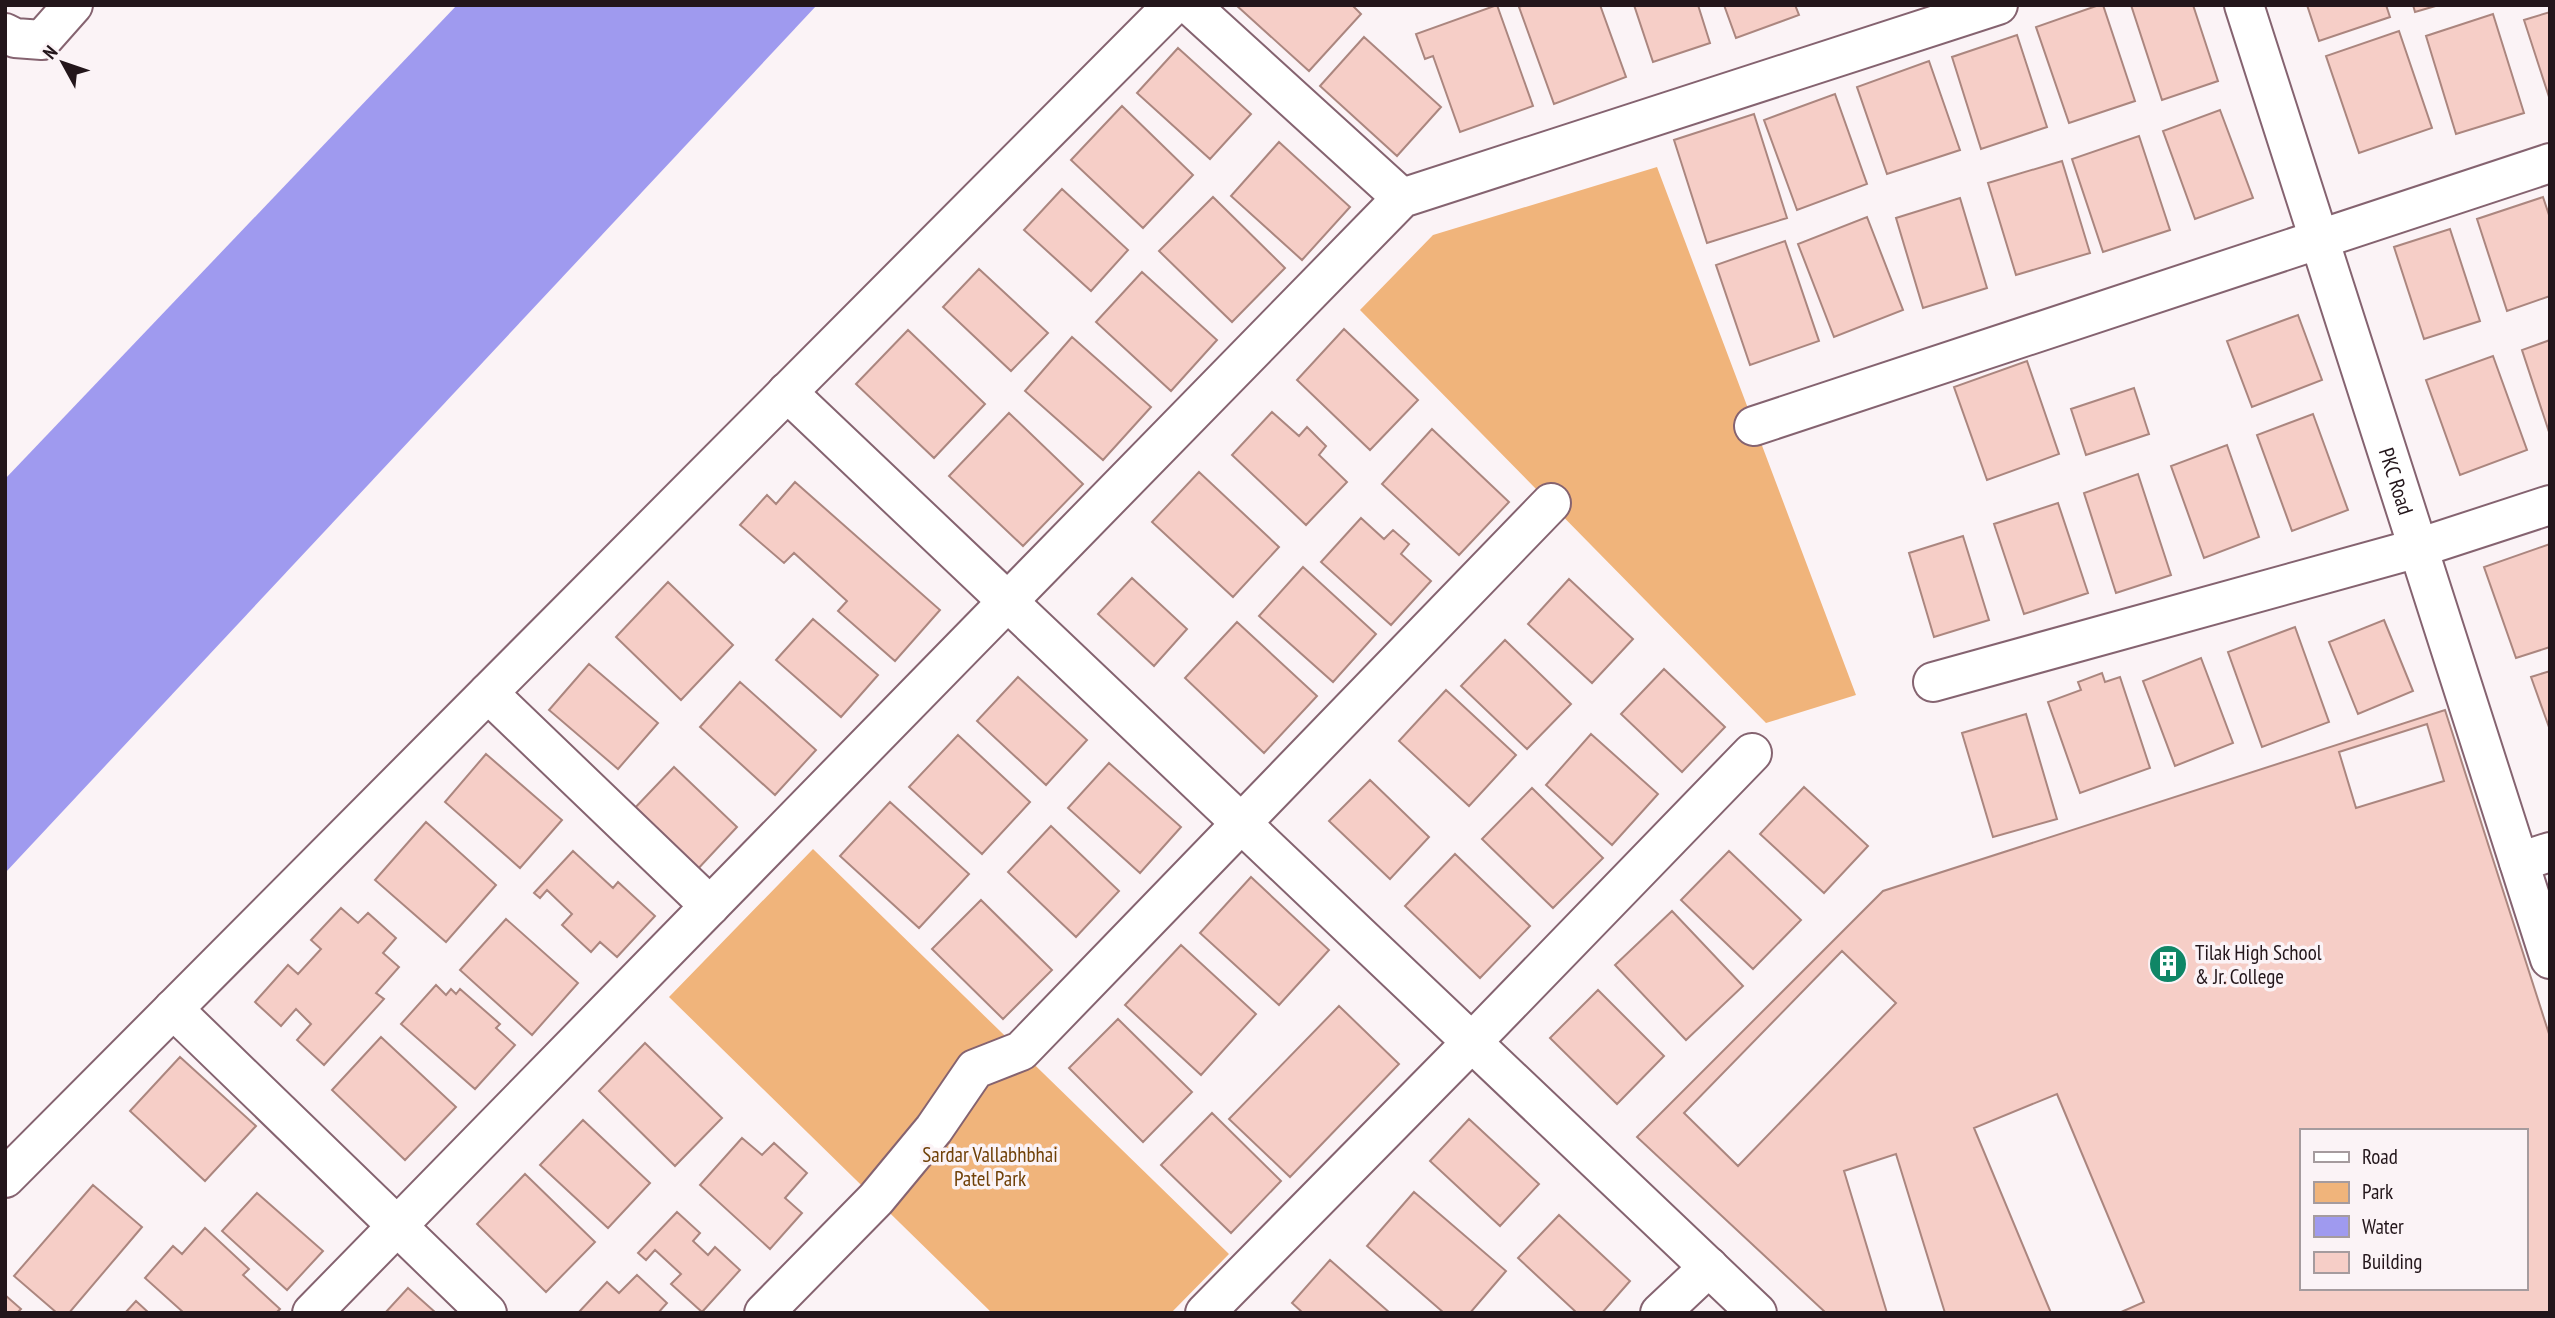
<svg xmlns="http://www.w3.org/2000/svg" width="2555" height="1318" font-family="'PT Sans Narrow',sans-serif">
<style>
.green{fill:#f0b47b}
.water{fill:#9f9aef}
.building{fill:#f6cec7;stroke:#ab867f;stroke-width:2;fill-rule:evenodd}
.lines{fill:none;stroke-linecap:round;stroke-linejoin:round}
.minor-casing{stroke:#856370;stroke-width:42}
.minor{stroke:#fff;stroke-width:38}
.labels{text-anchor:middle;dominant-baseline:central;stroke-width:7;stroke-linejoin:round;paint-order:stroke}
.street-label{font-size:21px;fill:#23161b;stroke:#fbf3f6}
.poi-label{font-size:21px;fill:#23161b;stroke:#fbf3f6;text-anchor:start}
.park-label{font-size:21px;fill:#704108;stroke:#fbf3f6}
</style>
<rect width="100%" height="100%" fill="#fbf3f6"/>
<!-- green -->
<path class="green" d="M1657,167L1856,695L1766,723L1360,310L1433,235Z
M813,849L1229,1254L1171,1313H992L669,997Z"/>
<!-- water -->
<path class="water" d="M457,5H817L5,873V479Z"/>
<!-- building -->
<path class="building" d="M1236,5H1352L1361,14L1309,71Z
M1497,5L1533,106L1460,132L1433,56L1425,59L1416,34Z
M1524,5H1600L1626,77L1554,104L1519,7Z
M1634,5H1698L1710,43L1653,62Z
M1724,5H1795L1799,15L1736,38Z
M2099,5H2103L2135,101L2069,123L2036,27Z
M2131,5H2193L2218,81L2162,100Z
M2307,5H2386L2390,17L2319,41Z
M2413,5H2439L2415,12Z
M2550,12V100L2524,20Z
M2493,14L2524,113L2456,134L2426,36Z
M2399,31L2432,128L2359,153L2326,56Z
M2017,35L2047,127L1981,149L1952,57Z
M1364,37L1441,107L1397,156L1320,86Z
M1178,48L1251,114L1210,159L1137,93Z
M1929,61L1960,150L1887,174L1857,87Z
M1835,94L1867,184L1797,210L1764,120Z
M1122,106L1193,175L1143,228L1071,160Z
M2220,110L2253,198L2195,219L2163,131Z
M1754,114L1787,218L1707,243L1674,140Z
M2139,136L2170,230L2103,252L2072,159Z
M1279,142L1350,207L1302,260L1231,196Z
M2062,161L2090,253L2016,275L1988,183Z
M1062,189L1128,250L1091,291L1024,230Z
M1213,197L1285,268L1232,322L1159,251Z
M2543,197L2550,218V296L2507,311L2477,219Z
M1960,198L1987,288L1923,308L1896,218Z
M1867,217L1903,310L1834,337L1798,244Z
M2450,229L2480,321L2424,339L2394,247Z
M1785,241L1819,341L1750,365L1716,265Z
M979,269L1048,333L1011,371L943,307Z
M1142,272L1217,340L1171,391L1096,322Z
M2298,315L2322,380L2252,407L2227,341Z
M1344,329L1418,400L1370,450L1297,380Z
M908,330L985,404L934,458L856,384Z
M1072,337L1151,407L1103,460L1025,391Z
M2550,340V435L2522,350Z
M2493,356L2527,450L2460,475L2426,380Z
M2027,361L2059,454L1987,480L1954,387Z
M2134,388L2149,434L2086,455L2071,409Z
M1272,412L1299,436L1307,427L1326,446L1319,455L1347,482L1306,525L1232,455Z
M1009,413L1083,484L1023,546L949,476Z
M2313,414L2348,510L2292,531L2257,435Z
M1432,429L1509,502L1459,555L1382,484Z
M2227,445L2259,537L2204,558L2171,466Z
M1199,472L1279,547L1233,597L1152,522Z
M2138,474L2171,575L2116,593L2084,493Z
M795,482L940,610L895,661L838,611L847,601L794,553L784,563L740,525L767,495L776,504Z
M2058,503L2088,593L2024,614L1994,524Z
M1361,518L1384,539L1393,530L1409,544L1401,554L1431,581L1391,625L1321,562Z
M1963,536L1989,620L1934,637L1909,553Z
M2550,544V647L2516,658L2484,567Z
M1303,567L1376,634L1333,682L1259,616Z
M1132,578L1187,629L1154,666L1098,614Z
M1569,579L1633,639L1592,683L1528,624Z
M668,582L733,645L681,700L616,637Z
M813,619L878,675L841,717L776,660Z
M2384,620L2413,691L2358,714L2329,642Z
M1237,622L1317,696L1264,753L1185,678Z
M2295,627L2329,722L2262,747L2228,652Z
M1505,640L1571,704L1527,749L1461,686Z
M2201,658L2233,743L2175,766L2143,681Z
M589,664L658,723L618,769L549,710Z
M1664,669L1725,727L1682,772L1621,714Z
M2550,671V730L2531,677Z
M2102,673L2105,682L2120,677L2150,768L2080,793L2048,702L2081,690L2078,682Z
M1018,677L1087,740L1046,785L977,721Z
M740,682L816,750L775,795L700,727Z
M1446,690L1516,755L1469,806L1399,741Z
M2445,710L2550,1037V1313H1826L1637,1137L1883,891ZM2301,1131H2525V1288H2301Z
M2026,714L2057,819L1993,837L1962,733Z
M2427,724L2444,781L2356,808L2339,752Z
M1591,734L1658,794L1612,845L1546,785Z
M958,735L1030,802L982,854L909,787Z
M486,754L562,820L520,868L445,802Z
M1109,763L1181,827L1140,873L1068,808Z
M674,767L737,827L695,872L631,812Z
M1370,780L1429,837L1390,879L1329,821Z
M1804,787L1868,846L1824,893L1760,834Z
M1532,788L1603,858L1553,908L1482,839Z
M890,802L969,874L919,928L840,856Z
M426,822L496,885L446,942L375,880Z
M1051,826L1119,891L1076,937L1008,872Z
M573,851L613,888L618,882L655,916L617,957L600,942L591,952L562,925L572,914L547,890L540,898L534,893Z
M1729,851L1801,920L1753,969L1681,900Z
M1455,854L1530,926L1480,978L1405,906Z
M1251,877L1329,950L1279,1005L1200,933Z
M981,900L1052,970L1003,1019L932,949Z
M341,908L358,923L368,913L396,938L383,953L399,967L376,993L384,999L324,1065L297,1040L311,1024L296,1009L281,1026L255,1002L288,965L298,974L321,949L311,940Z
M1672,911L1743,986L1686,1040L1615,965Z
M506,919L578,983L532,1035L460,970Z
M1181,945L1256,1014L1201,1075L1125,1005Z
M1842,951L1896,1003L1738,1166L1684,1113Z
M436,985L446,995L451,989L456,994L460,989L500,1024L496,1028L515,1045L475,1089L401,1024Z
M1598,990L1664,1056L1617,1104L1550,1038Z
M1339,1006L1399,1064L1290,1177L1229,1119Z
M1118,1019L1192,1092L1143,1142L1069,1068Z
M381,1037L456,1107L405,1160L332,1090Z
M645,1043L722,1118L675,1166L599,1091Z
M180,1057L256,1126L205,1181L130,1111Z
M2057,1094L2144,1302L2119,1313H2051L1974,1128Z
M1212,1113L1281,1181L1231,1233L1161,1165Z
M1469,1119L1539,1184L1500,1226L1430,1161Z
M583,1120L650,1183L608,1228L540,1165Z
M742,1138L762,1155L774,1143L807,1173L785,1198L802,1213L770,1249L700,1185Z
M1896,1154L1945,1313H1887L1844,1171Z
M525,1174L595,1242L546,1292L477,1224Z
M93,1185L142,1227L69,1313H57L14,1276Z
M1414,1192L1506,1271L1470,1313H1444L1367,1246Z
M257,1193L323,1251L287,1290L222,1231Z
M677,1212L700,1233L693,1241L708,1255L715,1247L740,1270L702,1312L671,1284L681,1274L655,1250L646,1260L638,1253Z
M1559,1215L1630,1281L1602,1313H1577L1518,1258Z
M205,1228L249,1269L243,1275L280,1309L276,1313H184L145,1278L173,1246L182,1254Z
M1330,1260L1390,1313H1303L1292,1303Z
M637,1275L667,1303L658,1313H578L607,1282L619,1293Z
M408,1288L436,1313H385Z
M5,1295L21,1309L17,1313H5Z
M136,1301L149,1313H125Z"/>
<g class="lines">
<defs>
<g id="minor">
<path d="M1190,5L1402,198"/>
<path id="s1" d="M2244,5L2550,959"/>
<path d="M5,33L15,38L42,40L73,5"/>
<path d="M787,392L1757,1313"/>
<path d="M1754,426L2550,163"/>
<path d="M1933,682L2418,548L2550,505"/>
<path d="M488,693L710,906"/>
<path d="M2519,862L2550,852"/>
<path d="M173,1009L487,1313"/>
<path d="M5,1178L1173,5"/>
<path d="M312,1313L1402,198L1998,5"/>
<path d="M764,1313L876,1199L934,1129L975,1069L1021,1051L1551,503"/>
<path d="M1205,1313L1472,1042L1752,753"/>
<path d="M1660,1313L1709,1267"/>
</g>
</defs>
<!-- minor casing -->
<use href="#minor" class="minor-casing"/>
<!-- minor -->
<use href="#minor" class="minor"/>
</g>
<!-- icons -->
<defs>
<symbol id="building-disc" viewBox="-11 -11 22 22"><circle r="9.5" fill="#0f8666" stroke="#fbf3f6"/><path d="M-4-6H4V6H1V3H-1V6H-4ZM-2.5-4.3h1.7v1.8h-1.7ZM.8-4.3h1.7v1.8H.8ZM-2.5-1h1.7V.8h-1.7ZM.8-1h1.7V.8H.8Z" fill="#fff"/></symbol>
</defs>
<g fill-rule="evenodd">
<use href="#building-disc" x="2146" y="942" width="44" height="44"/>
</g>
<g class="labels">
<!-- street labels -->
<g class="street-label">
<text stroke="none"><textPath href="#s1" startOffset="500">PKC Road</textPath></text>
</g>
<!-- poi labels -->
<g class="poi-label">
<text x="2195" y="952">Tilak High School<tspan x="2195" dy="24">&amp; Jr. College</tspan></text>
</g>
<!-- park labels -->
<g class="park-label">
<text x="990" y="1154">Sardar Vallabhbhai<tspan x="990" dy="24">Patel Park</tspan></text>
</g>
</g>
<!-- border -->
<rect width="2555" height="1318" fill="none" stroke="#23161b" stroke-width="14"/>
<!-- legend -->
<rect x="2300" y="1129" width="228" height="161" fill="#fbf3f6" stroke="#a59b9e" stroke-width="2"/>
<rect x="2314" y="1152" width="35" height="10" fill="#ffffff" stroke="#a59b9e" stroke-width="2"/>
<text x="2362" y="1164" font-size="21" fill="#23161b">Road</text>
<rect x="2314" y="1182" width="35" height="21" fill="#f0b47b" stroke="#a59b9e" stroke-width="2"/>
<text x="2362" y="1199" font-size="21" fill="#23161b">Park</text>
<rect x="2314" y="1216" width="35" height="21" fill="#9f9aef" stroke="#a59b9e" stroke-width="2"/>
<text x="2362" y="1234" font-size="21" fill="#23161b">Water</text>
<rect x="2314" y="1252" width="35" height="21" fill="#f6cec7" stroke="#a59b9e" stroke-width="2"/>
<text x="2362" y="1269" font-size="21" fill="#23161b">Building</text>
<!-- north arrow -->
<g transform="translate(63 63) rotate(310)" stroke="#fbf3f6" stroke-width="5" paint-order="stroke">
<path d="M0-5L12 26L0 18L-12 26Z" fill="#23161b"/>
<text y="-10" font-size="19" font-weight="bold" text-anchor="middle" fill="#23161b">N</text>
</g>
</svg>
